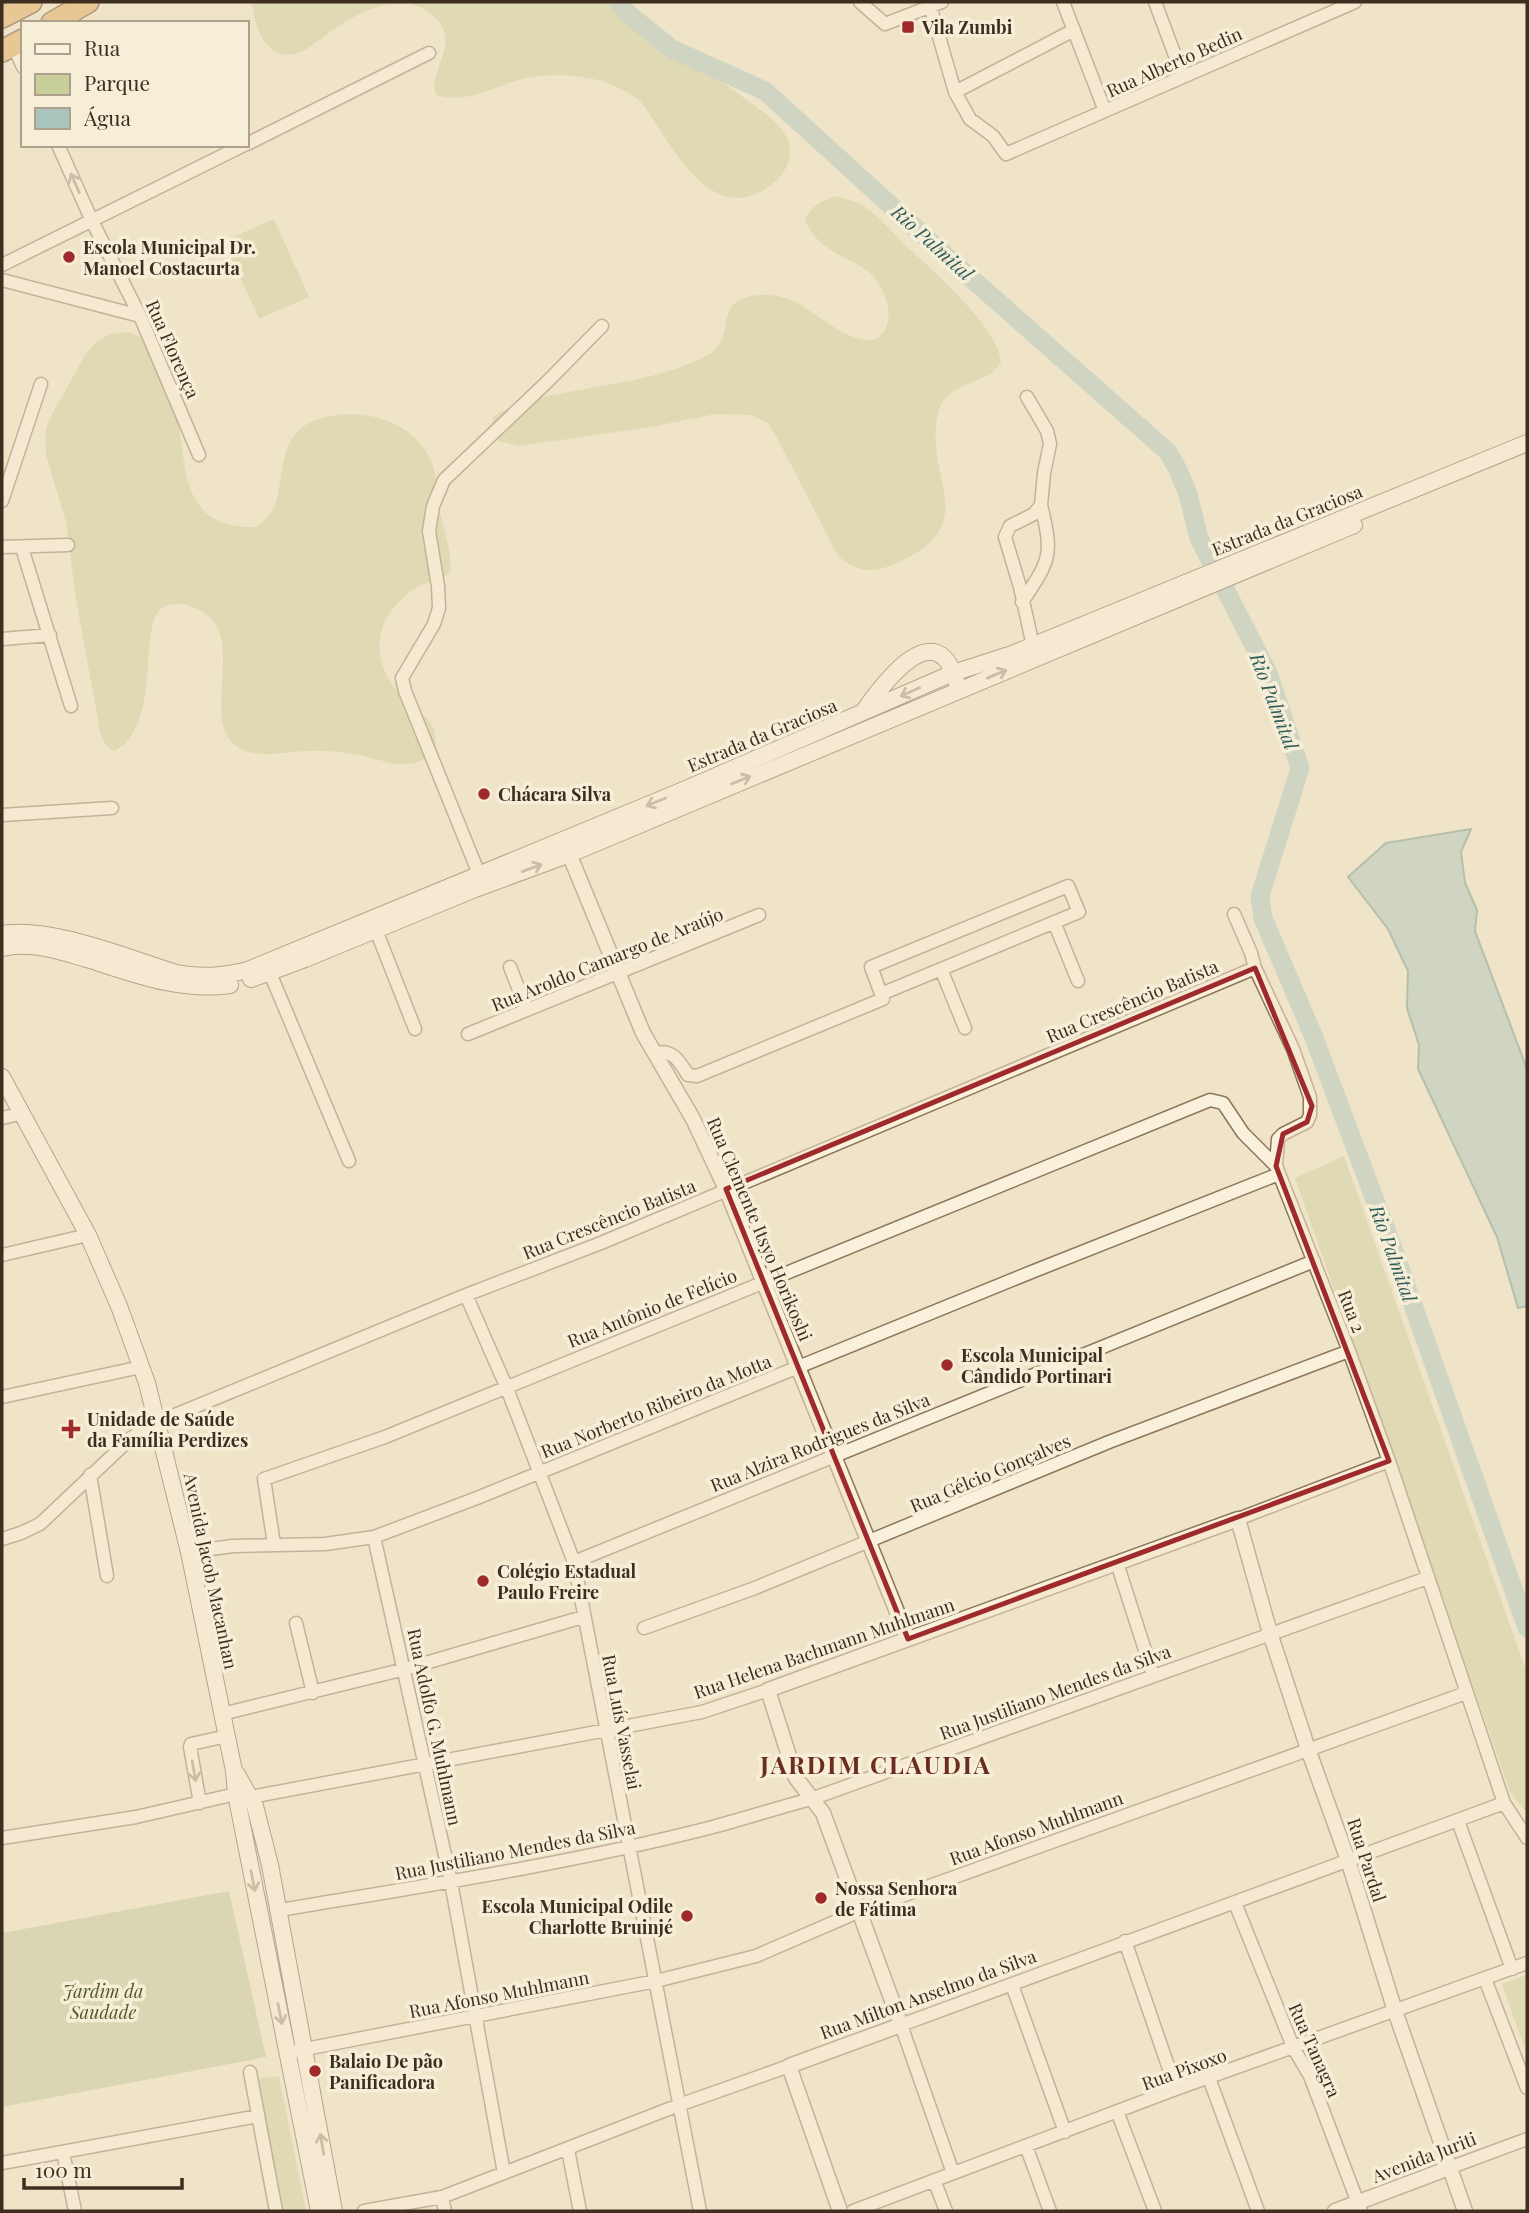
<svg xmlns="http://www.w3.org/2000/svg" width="1529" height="2213" font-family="'Playfair Display',serif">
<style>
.green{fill:#c9cf9b}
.cemetery{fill:#bfc49a}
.water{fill:#a9c4bc;stroke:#6f938a;stroke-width:2}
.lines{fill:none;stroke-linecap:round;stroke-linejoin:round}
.river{stroke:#a9c4bc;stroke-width:19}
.minor-casing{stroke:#8d765c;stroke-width:15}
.tertiary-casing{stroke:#8d765c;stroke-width:17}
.secondary-casing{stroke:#6f573f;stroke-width:18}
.motorway-casing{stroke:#5b4430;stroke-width:24}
.minor{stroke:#faf1dc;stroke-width:12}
.tertiary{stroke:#faf1dc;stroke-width:14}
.secondary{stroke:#faf1dc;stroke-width:16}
.motorway{stroke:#e0a458;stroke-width:21}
.oneway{stroke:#9c907e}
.marked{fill:none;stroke:#9e2a2b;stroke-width:5;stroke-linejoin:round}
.poi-dot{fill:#9e2a2b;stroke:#f7eed8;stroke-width:2.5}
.labels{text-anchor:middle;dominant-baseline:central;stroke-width:7;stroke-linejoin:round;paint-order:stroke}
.poi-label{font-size:18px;font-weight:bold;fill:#3d2e20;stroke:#f7eed8;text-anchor:start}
.street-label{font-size:18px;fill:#3d2e20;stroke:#f7eed8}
.park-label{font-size:18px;font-style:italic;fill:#4d5a26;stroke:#f7eed8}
.water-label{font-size:19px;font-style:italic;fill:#2f5d5a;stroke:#f7eed8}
.district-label{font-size:24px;font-weight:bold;letter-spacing:2px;fill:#6b2e1e;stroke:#f7eed8}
</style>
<rect width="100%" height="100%" fill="#f0e4c8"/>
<!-- green -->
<path class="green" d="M252,2C348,2 443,2 539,2C553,2 603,0 613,3C626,8 654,35 667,45C690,62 715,75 737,93C753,105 790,127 790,149C791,165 781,179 767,188C708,227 670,141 641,102C608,74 555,70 515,81C490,89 462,104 436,95C428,72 457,47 440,23C432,12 421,6 409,4C376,0 346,20 321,39C314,43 306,51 298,53C266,62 254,27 252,2Z
M835,196C845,199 857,201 865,207C880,217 891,231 904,244C929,267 1001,329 1001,363C998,366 994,371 990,374C972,385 946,387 939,410C920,475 987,523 897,563C873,574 858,573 838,556L776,436L768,423L751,415L716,414L651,427L520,446L498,441L490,431L494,416C520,400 551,395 580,390C623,382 669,376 708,355C740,338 708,297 762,295C771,294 784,297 793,301C813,309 862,357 882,334C889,326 890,313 887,303C877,264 851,266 824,245C814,237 810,231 805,220C810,206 823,201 835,196Z
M274,219L309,297L259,319L224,241Z
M129,332L144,339C154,359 168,381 174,403C189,458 174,529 255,527C259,524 264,521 268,517C286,498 274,451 301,428C314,418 336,414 352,414C387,415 420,431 433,465C438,480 437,498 440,513C445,533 451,550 451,571C443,579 432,581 422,585C410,590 401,599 393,609C369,640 379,675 406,700C415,709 427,715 433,727C436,733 435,741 436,748C429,755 424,761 415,763C399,767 383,761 368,757C349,753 329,750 310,751C294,751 278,755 262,754C249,753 237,750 229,739C205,703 248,629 195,608C184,603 176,602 164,607C136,619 164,725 115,751C102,747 100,732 98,720L76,600L66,522L46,455L45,432L50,418L85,355L95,343L110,334Z
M1344,1156L1527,1673V1813L1510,1792L1295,1178Z
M1527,1975V2055L1502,1984Z
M279,2076L306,2211H281L255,2079Z"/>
<!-- cemetery -->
<path class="cemetery" d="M229,1891L266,2057L2,2107V1933Z"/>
<!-- water -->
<path class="water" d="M1471,829L1461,852L1465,883L1477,910L1475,931L1527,1069V1306L1518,1308L1497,1237L1418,1069L1419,1045L1407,1008L1408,971L1388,929L1348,877L1386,843Z"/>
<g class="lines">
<!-- river -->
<path class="river" d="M619,2L627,13L672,49L765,91L955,264L1168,452L1178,470L1188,494L1199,538L1268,673L1300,768L1260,896L1263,918L1313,1035L1394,1251L1527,1628"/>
<defs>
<path id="minor" d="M860,2L885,24L942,2
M929,2L955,92L970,119L993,136L1006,154L1355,2
M1063,2L1105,111
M1155,2L1183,77
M13,45L23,67
M955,92L1074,30
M247,144L429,53
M58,145L92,221L140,316L199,455
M2,265L244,145
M2,280L140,316
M1027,397L1047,431L1050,444L1044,473L1041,505L1034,514L1010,526L1005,537L1020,587L1033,646
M2,501L41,384
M2,547L68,545
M22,548L71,706
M1022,602C1051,559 1053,555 1041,505
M2,639L50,635
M2,815L112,808
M479,874L405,691L402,678L434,624L439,608L438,586L429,531L433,506L444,480L547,382L602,326
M1234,914L1251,953L1255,968L1293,1049L1310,1097V1115L1307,1122L1283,1134L1278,1139L1276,1166
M1054,922L1078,981
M376,930L415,1029
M510,967L527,1010
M941,969L965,1028
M270,973L349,1161
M468,1034L759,915
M655,1053C673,1049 679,1061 688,1075L697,1076L883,999L871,967L1068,886L1079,912L881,994
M2,1118L23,1113
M2,1255L88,1235
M466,1295L506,1386L574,1562L700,2211
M2,1397L141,1367
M90,1475L107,1576
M1238,1519L1389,1461
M374,1537L451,1882L504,2173
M2,1539L21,1533L40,1524L131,1438L158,1422L466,1295L601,1243L1255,968
M274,1544L264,1479L385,1437L1210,1100L1223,1103L1243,1133L1276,1166L1349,1351L1389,1461L1504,1803L1527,1838
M189,1552L233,1546L325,1544L374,1537L477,1498L1034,1271L1279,1174
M574,1562L1314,1261
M1117,1563L1153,1675
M296,1623L313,1693
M644,1628L755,1588L1109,1442L1349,1351
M222,1714L405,1669L583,1617
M251,1797L702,1712L768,1690
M200,1803L190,1747L191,1744L227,1736
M1458,1821L1512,1969
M2,1838L136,1817L236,1794
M1235,1903L1294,2049L1310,2076L1361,2211
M280,1910C423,1886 568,1864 709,1828C743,1819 777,1808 811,1799L1427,1578
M1125,1941L1176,2089
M1485,1979L1527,2088
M1012,1985L1065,2132
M295,2051L656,1981L756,1956L860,1911L1466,1693
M250,2072L276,2211
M1209,2078L1258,2211
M1117,2111L1155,2211
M1026,2146L1050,2211
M568,2150L580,2211
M63,2152L75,2211
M2,2163L258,2116
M1449,2168L1527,2139
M953,2173L901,2025L1504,1803
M934,2180L946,2211
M442,2197L445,2211
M364,2211L442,2197L679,2105L789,2066
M853,2211L1176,2089L1527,1963"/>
<path id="tertiary" d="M565,844L643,1033L693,1119L726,1189L908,1639
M840,2211L789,2066L901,2025L823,1813L796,1778L768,1690L1238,1519L1270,1633L1308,1749L1348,1860L1395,2011L1465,2211
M1335,2211L1449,2168"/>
<path id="secondary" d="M863,712C882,685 936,611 956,681
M2,934C52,926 127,958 176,973C202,978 223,976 248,970L679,792L953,673L1012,654L1527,443
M2,948C31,941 59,951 87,959C134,974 180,992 230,985
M251,979L305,959L475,889L570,854L1354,525
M2,1077L88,1235L119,1306L147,1383L189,1552L234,1771L236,1794L319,2211
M236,1773L255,1806L270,1865L334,2211"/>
<path id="motorway" d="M2,17L31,2
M52,23L88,2
M2,51L23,40"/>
</defs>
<!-- minor casing -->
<use href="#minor" class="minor-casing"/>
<!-- tertiary casing -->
<use href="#tertiary" class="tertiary-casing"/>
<!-- secondary casing -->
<use href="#secondary" class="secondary-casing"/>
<!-- motorway casing -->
<use href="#motorway" class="motorway-casing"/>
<!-- minor -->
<use href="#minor" class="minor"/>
<!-- tertiary -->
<use href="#tertiary" class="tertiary"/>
<!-- secondary -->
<use href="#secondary" class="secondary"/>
<!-- motorway -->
<use href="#motorway" class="motorway"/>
</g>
<!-- one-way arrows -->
<defs><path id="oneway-shaft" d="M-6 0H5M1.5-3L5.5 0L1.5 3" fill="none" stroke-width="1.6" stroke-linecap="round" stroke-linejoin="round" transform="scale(1.75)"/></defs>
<g class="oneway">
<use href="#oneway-shaft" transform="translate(75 183) rotate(-114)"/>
<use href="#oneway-shaft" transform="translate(997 674) rotate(-23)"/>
<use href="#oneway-shaft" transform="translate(910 692) rotate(156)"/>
<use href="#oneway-shaft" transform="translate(741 780) rotate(-22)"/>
<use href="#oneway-shaft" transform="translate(656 802) rotate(158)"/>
<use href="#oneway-shaft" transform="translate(532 868) rotate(-20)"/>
<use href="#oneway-shaft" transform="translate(194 1771) rotate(80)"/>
<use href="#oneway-shaft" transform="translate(253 1881) rotate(79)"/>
<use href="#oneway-shaft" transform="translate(280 2014) rotate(79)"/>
<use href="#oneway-shaft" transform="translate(322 2144) rotate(-100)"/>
</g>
<!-- marked area -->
<path d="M0 0H1529V2213H0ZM1255,968L1312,1106L1307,1122L1283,1134L1276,1166L1389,1461L908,1639L726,1189Z" fill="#f0e4c8" fill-opacity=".55" fill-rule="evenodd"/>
<path class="marked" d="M1255,968L1312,1106L1307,1122L1283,1134L1276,1166L1389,1461L908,1639L726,1189Z"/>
<!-- markers -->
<g class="poi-dot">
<rect x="901" y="20" width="14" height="14" rx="3.5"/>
<circle cx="69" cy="257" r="7"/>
<circle cx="484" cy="794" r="7"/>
<circle cx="947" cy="1365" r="7"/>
<path d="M67.5 1418.5h7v7h7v7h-7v7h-7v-7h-7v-7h7z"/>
<circle cx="483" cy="1581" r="7"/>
<circle cx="821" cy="1898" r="7"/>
<circle cx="687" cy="1916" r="7"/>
<circle cx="315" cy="2071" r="7"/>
</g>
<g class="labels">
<!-- poi labels -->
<g class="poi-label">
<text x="922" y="27">Vila Zumbi</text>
<text x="83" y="247">Escola Municipal Dr.<tspan x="83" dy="21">Manoel Costacurta</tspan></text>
<text x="498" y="794">Chácara Silva</text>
<text x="961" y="1355">Escola Municipal<tspan x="961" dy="21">Cândido Portinari</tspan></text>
<text x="87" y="1419">Unidade de Saúde<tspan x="87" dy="21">da Família Perdizes</tspan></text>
<text x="497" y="1571">Colégio Estadual<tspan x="497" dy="21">Paulo Freire</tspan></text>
<text x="835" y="1888">Nossa Senhora<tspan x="835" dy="21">de Fátima</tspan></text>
<text x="673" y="1906" text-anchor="end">Escola Municipal Odile<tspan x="673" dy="21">Charlotte Bruinjé</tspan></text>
<text x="329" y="2061">Balaio De pão<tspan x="329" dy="21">Panificadora</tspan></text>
</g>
<!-- street labels -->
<g class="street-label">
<text transform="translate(1174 62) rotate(-24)">Rua Alberto Bedin</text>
<text transform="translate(173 349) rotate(66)">Rua Florença</text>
<text transform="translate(1287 520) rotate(-22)">Estrada da Graciosa</text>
<text transform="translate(762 735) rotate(-23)">Estrada da Graciosa</text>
<text transform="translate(607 959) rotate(-22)">Rua Aroldo Camargo de Araújo</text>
<text transform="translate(1132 1001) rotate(-23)">Rua Crescêncio Batista</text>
<text transform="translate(609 1219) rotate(-22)">Rua Crescêncio Batista</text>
<text transform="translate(760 1229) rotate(67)">Rua Clemente Itsyo Horikoshi</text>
<text transform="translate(652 1308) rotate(-22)">Rua Antônio de Felício</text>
<text transform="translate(1352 1311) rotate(69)">Rua 2</text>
<text transform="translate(656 1406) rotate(-22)">Rua Norberto Ribeiro da Motta</text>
<text transform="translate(820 1442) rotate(-22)">Rua Alzira Rodrigues da Silva</text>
<text transform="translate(990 1473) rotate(-23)">Rua Gélcio Gonçalves</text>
<text transform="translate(211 1571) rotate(78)">Avenida Jacob Macanhan</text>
<text transform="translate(824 1648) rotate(-19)">Rua Helena Bachmann Muhlmann</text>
<text transform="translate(1055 1692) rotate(-20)">Rua Justiliano Mendes da Silva</text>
<text transform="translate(622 1722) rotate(79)">Rua Luís Vasselai</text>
<text transform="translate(435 1727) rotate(78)">Rua Adolfo G. Muhlmann</text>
<text transform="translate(1036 1828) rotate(-20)">Rua Afonso Muhlmann</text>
<text transform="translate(515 1850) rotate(-11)">Rua Justiliano Mendes da Silva</text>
<text transform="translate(1367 1860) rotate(72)">Rua Pardal</text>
<text transform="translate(499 1994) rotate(-11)">Rua Afonso Muhlmann</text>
<text transform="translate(928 1994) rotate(-20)">Rua Milton Anselmo da Silva</text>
<text transform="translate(1315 2050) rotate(66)">Rua Tanagra</text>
<text transform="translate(1184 2069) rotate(-20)">Rua Pixoxo</text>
<text transform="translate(1424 2157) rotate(-21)">Avenida Juriti</text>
</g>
<!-- park labels -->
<g class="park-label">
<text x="103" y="1991">Jardim da<tspan x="103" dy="21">Saudade</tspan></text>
</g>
<!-- water labels -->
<g class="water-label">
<text transform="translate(933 242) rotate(42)">Rio Palmital</text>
<text transform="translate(1275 701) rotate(69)">Rio Palmital</text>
<text transform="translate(1394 1253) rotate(70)">Rio Palmital</text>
</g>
<!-- district labels -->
<g class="district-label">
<text x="876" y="1764">JARDIM CLAUDIA</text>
</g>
</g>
<!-- border -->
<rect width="1529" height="2213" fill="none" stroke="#3d2e20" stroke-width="7"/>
<!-- legend -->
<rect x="21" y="21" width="228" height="126" fill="#f7eed8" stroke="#ada18e" stroke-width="2"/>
<rect x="35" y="44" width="35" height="10" fill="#faf1dc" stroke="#ada18e" stroke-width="2"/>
<text x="84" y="56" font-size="21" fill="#3d2e20">Rua</text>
<rect x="35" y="74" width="35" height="21" fill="#c9cf9b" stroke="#ada18e" stroke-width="2"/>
<text x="84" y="91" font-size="21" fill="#3d2e20">Parque</text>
<rect x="35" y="108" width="35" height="21" fill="#a9c4bc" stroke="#ada18e" stroke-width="2"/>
<text x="84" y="126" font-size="21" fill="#3d2e20">Água</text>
<!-- scale -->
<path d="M24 2178v10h158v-10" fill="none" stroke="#3d2e20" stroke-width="3.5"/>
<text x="35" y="2178" font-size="21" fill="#3d2e20" stroke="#f7eed8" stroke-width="5" paint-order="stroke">100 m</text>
</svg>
